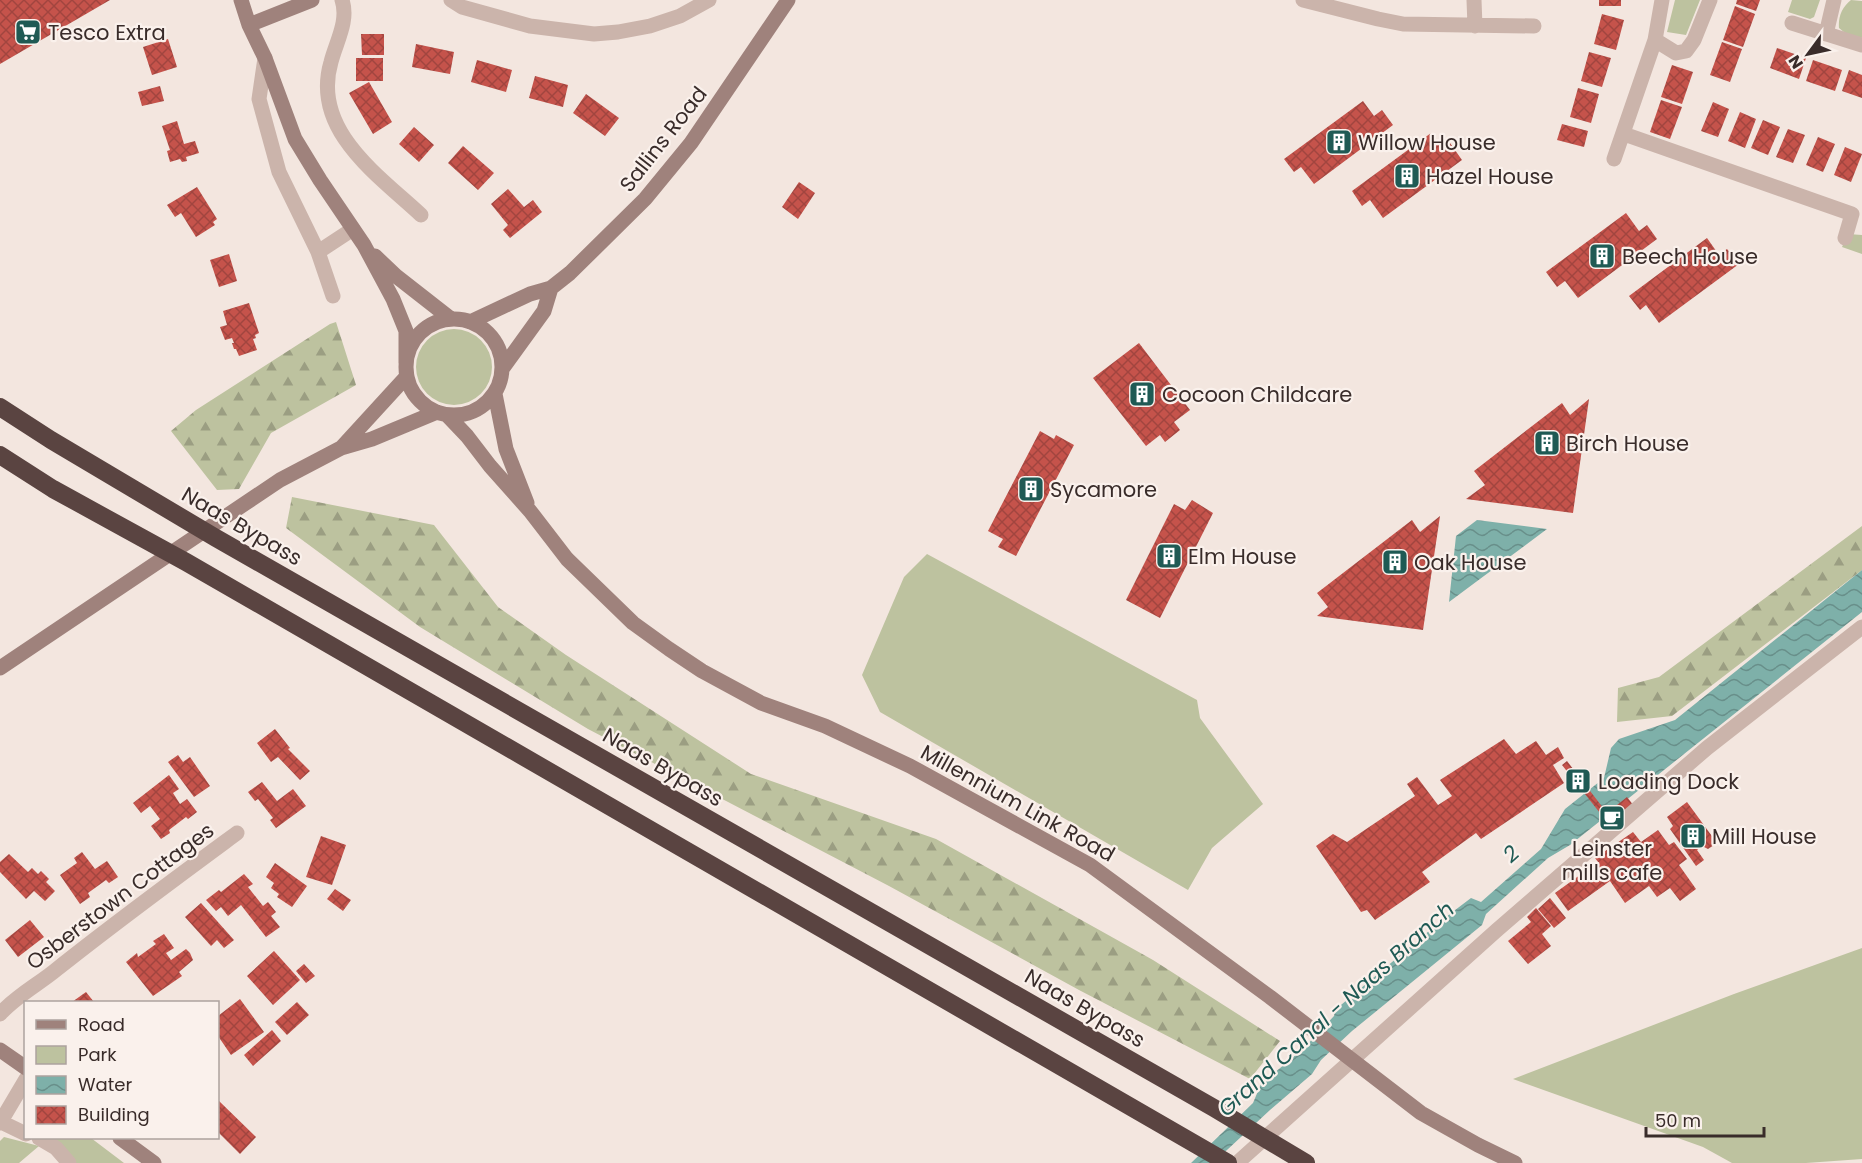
<svg xmlns="http://www.w3.org/2000/svg" width="1862" height="1163" font-family="Poppins,sans-serif">
<style>
.green{fill:#bdc29f}
.forest{fill:url(#forest-firs)}
.water{fill:url(#water-waves)}
.building{fill:url(#building-cross-hatch)}
.lines{fill:none;stroke-linecap:round;stroke-linejoin:round}
.street{stroke:#cbb4ab;stroke-width:15}
.secondary{stroke:#9f827c;stroke-width:15}
.highway{stroke:#5a4441;stroke-width:18}
.labels{text-anchor:middle;dominant-baseline:central;stroke-width:4.5;stroke-linejoin:round;paint-order:stroke}
.poi-label{font-size:21px;fill:#392c2a;stroke:#faf1ec;text-anchor:start}
.street-label{font-size:21px;fill:#392c2a;stroke:#faf1ec}
.water-label{font-size:22px;font-style:italic;fill:#1f5a54;stroke:#faf1ec}
</style>
<defs>
<pattern id="forest-firs" width="22" height="20" patternUnits="userSpaceOnUse" patternTransform="scale(1.5)"><rect width="22" height="20" fill="#bdc29f"/><path d="M5 1l3.5 6h-7zM16 11l3.5 6h-7z" fill="#9b9e82"/></pattern>
<pattern id="water-waves" width="16" height="10" patternUnits="userSpaceOnUse" patternTransform="scale(1.5)"><rect width="16" height="10" fill="#7eb0a9"/><path d="M0 5q4-4 8 0t8 0" fill="none" stroke="#688f8a"/></pattern>
<pattern id="building-cross-hatch" width="8" height="8" patternUnits="userSpaceOnUse" patternTransform="scale(1.5)"><rect width="8" height="8" fill="#c5534b"/><path d="M0 0l8 8M0 8l8-8" fill="none" stroke="#a1453f"/></pattern>
</defs>
<rect width="100%" height="100%" fill="#f3e6df"/>
<!-- green -->
<path class="green" d="M1675,0H1700L1686,35L1667,32Z
M1792,0H1820L1814,17L1810,19L1788,12Z
M1851,0L1862,1V38L1845,33L1839,28C1838,17 1842,7 1851,0Z
M1848,234L1862,235V254L1842,247Z
M416 367a38 38 0 1 1 76 0a38 38 0 1 1-76 0Z
M927,554L1197,700L1200,718L1263,804L1212,848L1188,890L880,712L862,675L904,577Z
M1862,948V1159L1806,1163H1732L1703,1147L1513,1079L1734,994Z
M4,1137L39,1146L19,1163H0V1141Z
M54,1138H91L124,1163H75Z"/>
<!-- forest -->
<path class="forest" d="M336,322L356,385L271,433L239,489L217,490L171,431L196,410L330,324Z
M292,497L434,525L498,607L566,655L751,774L936,839L1153,960L1280,1041L1250,1079L1079,990L889,886L588,729L420,627L286,528Z
M1862,526V570L1672,716L1617,722L1618,688L1659,677Z"/>
<!-- water -->
<path class="water" d="M1477,520L1547,529L1449,602L1456,536Z
M1862,570V612L1570,845L1548,858L1486,914L1482,925L1352,1031L1321,1060L1312,1074L1270,1110L1213,1163H1191L1253,1103L1261,1084L1304,1048L1334,1016L1335,1010L1442,920L1471,898L1481,902L1541,849L1565,809L1604,778L1611,748L1619,739L1675,720Z"/>
<!-- building -->
<path class="building" d="M0,0H110L0,64Z
M1599,0H1621V6H1599Z
M1737,0H1760L1756,11L1736,4Z
M1735,6L1755,14L1743,47L1723,40Z
M1602,14L1624,20L1616,50L1594,44Z
M361,34H384V55H362Z
M168,39L177,67L152,75L143,47Z
M1722,42L1742,49L1730,82L1710,75Z
M416,44L454,52L450,74L412,67Z
M1777,48L1806,58L1799,79L1770,68Z
M1589,52L1611,58L1602,87L1581,81Z
M356,58H383V81H356Z
M477,60L512,70L506,92L471,82Z
M1813,60L1842,70L1835,91L1806,81Z
M1672,65L1693,72L1682,104L1661,97Z
M1849,70L1862,75V98L1842,91Z
M535,76L568,85L563,107L529,98Z
M369,82L392,122L373,134L349,93Z
M160,86L164,101L142,106L138,92Z
M1578,88L1599,94L1591,123L1570,117Z
M586,94L619,118L605,136L573,113Z
M1661,100L1682,107L1670,139L1650,132Z
M1363,101L1374,116L1382,110L1393,125L1314,184L1301,167L1294,172L1284,159Z
M1713,102L1729,109L1718,137L1701,131Z
M1740,112L1756,119L1745,148L1728,141Z
M1763,120L1780,127L1768,155L1751,148Z
M177,121L184,144L195,141L199,153L186,157L187,161L182,162L180,159L170,162L167,151L170,150L162,126Z
M1562,124L1588,131L1584,147L1557,140Z
M414,127L434,145L419,162L399,144Z
M1788,129L1805,135L1793,163L1776,157Z
M1431,133L1443,149L1450,143L1462,160L1383,218L1370,200L1362,206L1352,191Z
M1818,137L1835,144L1823,172L1806,165Z
M463,146L494,173L478,190L448,163Z
M1845,147L1862,154L1851,182L1834,175Z
M799,182L815,193L798,219L782,207Z
M197,187L217,219L213,222L215,225L196,237L181,213L175,217L167,205Z
M508,189L524,207L533,200L542,212L510,238L503,230L508,225L491,204Z
M1626,213L1639,231L1647,225L1657,239L1578,298L1565,281L1557,287L1546,272Z
M1707,238L1719,255L1727,249L1739,264L1659,323L1646,305L1640,310L1629,296Z
M229,254L237,281L219,287L210,260Z
M249,303L259,333L255,335L256,338L253,339L257,350L239,356L236,349H234L232,343H234L232,338L225,340L220,327L227,325L223,311Z
M1139,343L1190,410L1174,422L1180,430L1165,442L1160,435L1146,446L1093,378Z
M1589,399L1573,513L1466,499L1485,485L1474,471L1562,403L1570,415Z
M1040,431L1054,439L1056,435L1074,445L1016,556L998,547L1003,539L988,531Z
M1192,500L1213,513L1160,618L1126,600L1174,504L1185,510Z
M1440,516L1423,630L1317,616L1328,607L1317,593L1412,520L1420,532Z
M275,729L290,748L288,749L310,771L300,780L278,757L271,762L257,743Z
M1504,739L1516,754L1536,741L1546,755L1558,747L1564,758L1553,765L1564,783L1481,839L1476,833L1422,872L1430,882L1375,920L1367,910L1361,912L1316,846L1333,834L1347,842L1415,796L1407,784L1417,777L1438,805L1452,796L1440,780Z
M178,755L183,762L190,757L210,786L194,797L168,762Z
M1567,761L1607,813L1627,797L1634,806L1611,827L1562,765Z
M169,775L179,789L173,793L180,804L187,799L197,812L188,819L186,817L169,830L170,833L161,839L151,826L160,819L150,806L141,813L133,803Z
M262,782L277,801L293,789L306,806L276,828L270,820L273,818L258,799L255,801L248,792Z
M1687,802L1717,843L1708,849L1702,846L1697,850L1704,860L1696,866L1670,829L1673,826L1667,817Z
M1658,830L1669,845L1674,842L1687,859L1679,865L1696,889L1680,901L1670,888L1657,897L1649,886L1625,903L1610,881L1568,911L1555,893L1598,862L1595,858L1633,832L1641,842Z
M321,836L346,845L332,885L306,877Z
M82,852L95,869L107,861L118,877L109,883L106,880L88,893L90,897L80,904L60,875L77,863L74,858Z
M9,854L28,872L32,868L38,874L41,871L49,879L46,882L55,891L45,901L34,891L26,899L0,872V862Z
M275,863L307,886L292,907L277,897L279,894L271,888L274,883L266,877Z
M244,874L253,884L248,887L263,906L268,902L276,912L271,916L280,927L266,937L241,905L228,916L221,907L216,911L206,900L219,890L221,892Z
M335,889L351,900L343,911L327,899Z
M1550,898L1566,918L1554,928L1538,909Z
M201,903L234,940L224,948L217,940L211,946L185,917Z
M1536,908L1551,926L1542,934L1551,946L1528,964L1508,941L1531,922L1527,917Z
M30,920L44,937L18,957L5,940Z
M164,934L174,948L166,953L171,960L186,949L190,953L193,960L179,972L182,976L153,996L126,962L137,953L138,957L156,944L153,941Z
M274,951L300,980L273,1005L247,976Z
M304,964L315,976L306,983L296,971Z
M86,992L94,1002H72Z
M240,999L264,1032L231,1055L218,1036V1016Z
M297,1002L309,1015L287,1035L275,1022Z
M272,1030L281,1041L253,1066L244,1055Z
M218,1100L256,1137L240,1154L218,1132Z"/>
<g class="lines">
<!-- street -->
<path class="street" d="M342,0C349,21 336,42 331,62C311,130 378,175 421,215
M451,0L462,7L530,26L594,34L618,32L650,26L680,16L709,0
M1303,0L1378,19L1403,24L1534,26
M1474,0L1475,26
M1792,23L1862,45
M1826,34L1834,0
M1655,40L1676,53L1686,51L1694,40L1710,0
M265,58L259,99L279,172L318,252L333,296
M1624,134L1852,214L1845,238
M1614,159L1655,40L1662,0
M318,252L353,229
M0,1014C16,996 39,984 57,969C116,922 176,878 237,833
M1,1122L26,1134
M0,1123L26,1079
M39,1138L56,1148L69,1163
M1237,1163L1497,930L1707,748L1862,627"/>
<!-- secondary -->
<path class="secondary" d="M241,0L249,25L265,58L295,139L320,180L364,245L393,299L406,331V363
M249,25L312,0
M375,256L396,276L451,319
M406 367a48 48 0 1 1 96 0a48 48 0 1 1-96 0Z
M470,322L530,294L551,288L570,273L645,199L691,143L788,0
M502,369L544,311L551,288
M495,394L506,449L527,503
M447,415L467,436L490,466L530,511L567,559L633,623L669,649L702,671L761,703L825,726L910,766L1090,865L1270,997L1421,1113L1478,1145L1515,1163
M342,447L407,376
M0,668L280,480L341,448L372,439L437,412
M0,1050L26,1068
M120,1138L154,1163"/>
<!-- highway -->
<path class="highway" d="M0,407L51,440L216,538L1214,1108L1306,1163
M0,455L53,489L186,562L1228,1163"/>
</g>
<!-- icons -->
<defs>
<symbol id="supermarket-square" viewBox="-11 -11 22 22"><rect x="-9" y="-9" width="18" height="18" rx="4" fill="#1f5a54" stroke="#faf1ec"/><path d="M-6-5.5h2.5l.6 2H6L4.5 2H-2.5L-4.4-4H-6ZM-1.5 3.2a1.3 1.3 0 1 0 .1 0ZM3 3.2a1.3 1.3 0 1 0 .1 0Z" fill="#fff"/></symbol>
<symbol id="building-square" viewBox="-11 -11 22 22"><rect x="-9" y="-9" width="18" height="18" rx="4" fill="#1f5a54" stroke="#faf1ec"/><path d="M-4-6H4V6H1V3H-1V6H-4ZM-2.5-4.3h1.7v1.8h-1.7ZM.8-4.3h1.7v1.8H.8ZM-2.5-1h1.7V.8h-1.7ZM.8-1h1.7V.8H.8Z" fill="#fff"/></symbol>
<symbol id="cafe-square" viewBox="-11 -11 22 22"><rect x="-9" y="-9" width="18" height="18" rx="4" fill="#1f5a54" stroke="#faf1ec"/><path d="M-5.5-4.5H6V0H3Q3 3.5 0 3.5H-2.5Q-5.5 3.5-5.5 0ZM3-3.2v2h1.7v-2ZM-6 4.5H4V6H-6Z" fill="#fff"/></symbol>
</defs>
<g fill-rule="evenodd">
<use href="#supermarket-square" x="13" y="17" width="30" height="30"/>
<use href="#building-square" x="1324" y="127" width="30" height="30"/>
<use href="#building-square" x="1392" y="161" width="30" height="30"/>
<use href="#building-square" x="1587" y="241" width="30" height="30"/>
<use href="#building-square" x="1127" y="379" width="30" height="30"/>
<use href="#building-square" x="1532" y="428" width="30" height="30"/>
<use href="#building-square" x="1016" y="474" width="30" height="30"/>
<use href="#building-square" x="1154" y="541" width="30" height="30"/>
<use href="#building-square" x="1380" y="547" width="30" height="30"/>
<use href="#building-square" x="1563" y="766" width="30" height="30"/>
<use href="#cafe-square" x="1597" y="803" width="30" height="30"/>
<use href="#building-square" x="1678" y="821" width="30" height="30"/>
</g>
<g class="labels">
<!-- poi labels -->
<g class="poi-label">
<text x="48" y="32">Tesco Extra</text>
<text x="1358" y="142">Willow House</text>
<text x="1426" y="176">Hazel House</text>
<text x="1622" y="256">Beech House</text>
<text x="1162" y="394">Cocoon Childcare</text>
<text x="1566" y="443">Birch House</text>
<text x="1050" y="489">Sycamore</text>
<text x="1188" y="556">Elm House</text>
<text x="1414" y="562">Oak House</text>
<text x="1598" y="781">Loading Dock</text>
<text x="1712" y="836">Mill House</text>
<text x="1612" y="848" text-anchor="middle">Leinster<tspan x="1612" dy="24">mills cafe</tspan></text>
</g>
<!-- street labels -->
<g class="street-label">
<text transform="translate(663 139) rotate(-52)">Sallins Road</text>
<text transform="translate(242 526) rotate(30)">Naas Bypass</text>
<text transform="translate(663 767) rotate(30)">Naas Bypass</text>
<text transform="translate(1018 803) rotate(29)">Millennium Link Road</text>
<text transform="translate(120 896) rotate(-37)">Osberstown Cottages</text>
<text transform="translate(1085 1008) rotate(30)">Naas Bypass</text>
</g>
<!-- water labels -->
<g class="water-label">
<text transform="translate(1511 854) rotate(-42)">2</text>
<text transform="translate(1336 1009) rotate(-42)">Grand Canal - Naas Branch</text>
</g>
</g>
<!-- legend -->
<rect x="24" y="1001" width="195" height="138" fill="#faf1ec" stroke="#ada29e" stroke-width="1.5"/>
<rect x="36" y="1020" width="30" height="9" fill="#9f827c" stroke="#ada29e" stroke-width="1.5"/>
<text x="78" y="1031" font-size="18" fill="#392c2a">Road</text>
<rect x="36" y="1046" width="30" height="18" fill="#bdc29f" stroke="#ada29e" stroke-width="1.5"/>
<text x="78" y="1061" font-size="18" fill="#392c2a">Park</text>
<rect x="36" y="1076" width="30" height="18" fill="url(#water-waves)" stroke="#ada29e" stroke-width="1.5"/>
<text x="78" y="1091" font-size="18" fill="#392c2a">Water</text>
<rect x="36" y="1106" width="30" height="18" fill="url(#building-cross-hatch)" stroke="#ada29e" stroke-width="1.5"/>
<text x="78" y="1121" font-size="18" fill="#392c2a">Building</text>
<!-- north arrow -->
<g transform="translate(1808 54) rotate(237)" stroke="#faf1ec" stroke-width="4.5" paint-order="stroke">
<path d="M0-4.5L10 22L0 15L-10 22Z" fill="#392c2a"/>
<text y="-9" font-size="16" font-weight="bold" text-anchor="middle" fill="#392c2a">N</text>
</g>
<!-- scale -->
<path d="M1646 1127v9h118v-9" fill="none" stroke="#392c2a" stroke-width="3"/>
<text x="1655" y="1127" font-size="18" fill="#392c2a" stroke="#faf1ec" stroke-width="4.5" paint-order="stroke">50 m</text>
</svg>
